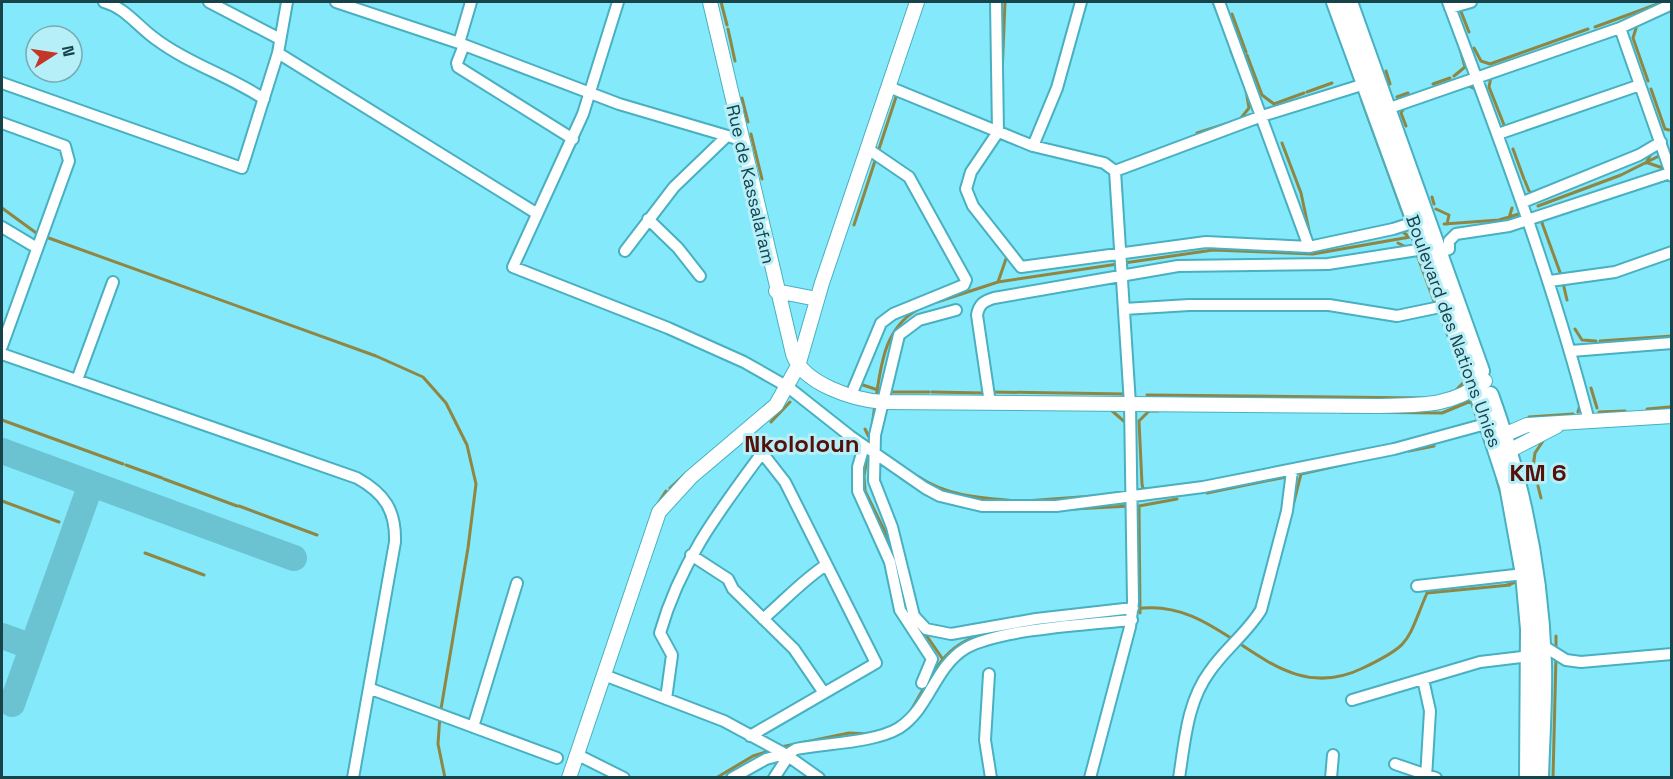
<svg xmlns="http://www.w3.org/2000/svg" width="1673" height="779" font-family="'Space Grotesk',sans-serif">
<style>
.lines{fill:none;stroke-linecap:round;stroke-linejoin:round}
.stream{stroke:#908643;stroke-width:3}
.taxiway{stroke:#6bc2d1;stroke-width:26}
.minor-casing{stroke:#48b0c1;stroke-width:14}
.tertiary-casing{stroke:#48b0c1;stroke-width:16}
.primary-casing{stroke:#48b0c1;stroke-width:20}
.minor{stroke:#fff;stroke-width:10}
.tertiary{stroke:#fff;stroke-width:14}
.primary{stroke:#fff;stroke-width:16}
.labels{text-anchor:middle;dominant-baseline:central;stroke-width:6;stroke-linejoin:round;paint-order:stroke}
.street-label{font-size:18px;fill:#18434a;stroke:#b7eff9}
.district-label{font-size:24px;font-weight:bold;fill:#541009;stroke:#b7eff9}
</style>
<rect width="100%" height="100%" fill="#84e9fa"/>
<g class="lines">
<!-- stream -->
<path class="stream" d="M721,2L727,25
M1213,2L1220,19
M1460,9L1469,32
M1232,14L1246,52
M1637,25L1633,38L1648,81
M1595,27L1663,2
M728,29L735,61
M1474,48L1481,61L1490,64L1588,29
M1231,51L1240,73
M1247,55L1262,95L1274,104L1304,93
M1386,71L1390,84
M1002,75L1005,2
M1454,76L1465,67L1459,45
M1491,77L1489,87L1506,130
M1433,84L1450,78
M1467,85L1475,89L1478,96
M1651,89L1665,129L1669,130
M1307,92L1332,83
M1397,97L1408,93
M742,98L748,122
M1362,101L1405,219L1404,223
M1404,108L1401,113L1406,126
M1241,118L1249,108L1246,90
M1197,133L1235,121
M751,134L762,179
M1282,143L1301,193L1310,235
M1513,149L1524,179
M1646,163L1652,152
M1648,163L1666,169
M1525,181L1529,191L1534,194
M1432,197L1434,204
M1538,206L1621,175L1659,156
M2,208L39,235
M1512,208L1509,218L1513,221
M1436,209L1449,215L1447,224
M1544,217L1542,223L1561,275
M1444,224L1499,220L1519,214
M854,225L897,94
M1400,230L1407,235L1406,238
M46,237L376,356L423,377L446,403L467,445L476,484L468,548L440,715L438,744L445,778
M1398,243L1406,247
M1416,252L1435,304
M1124,263L1213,250L1313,254L1410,237
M998,282L1007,256
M1563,283L1567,300
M937,302L998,282L1118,264
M1575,329L1582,340L1596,341
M1600,341L1672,336
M860,384L878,390
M1591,388L1597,408
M1456,390L1463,383
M888,392H929
M932,392L985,393
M992,392L1125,394
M1147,395L1424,398
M876,398C881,364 885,328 917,310
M1647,409L1669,407
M1111,410L1126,423
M1342,412L1442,413L1471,401L1478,421
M1578,412L1580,405
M1599,412L1625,411
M1529,417L1573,414
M2,420L123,464
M771,422L790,402
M872,427L875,404
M865,429L871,441
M868,451L864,476L865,491L892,546
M1409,451L1434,446
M126,465L162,478
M1533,467L1535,453L1543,441
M919,477C948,497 984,498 1019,501
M901,478L923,492
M164,479L237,506
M1497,480L1502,497
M1538,486L1541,498
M670,488L685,474
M1149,489H1143L1142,484L1139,421L1149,411H1158
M1207,493L1286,477
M2,501L59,522
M1025,501L1094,496
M657,505L666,491
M239,506L317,535
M1074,509L1130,506
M145,553L204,575
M1278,565L1301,474L1350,463
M1507,585L1516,582L1513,556
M1136,609C1226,594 1271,713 1363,668C1413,644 1406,642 1427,593L1510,585
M1140,613L1139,506L1177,499
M1253,628L1267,607
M924,632L942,658
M1556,650V636
M910,712C932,676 942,643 988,633
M781,747L849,733L869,734
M577,778V777
M716,778L753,756L772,750
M1553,778L1556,656"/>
<!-- taxiway -->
<path class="taxiway" d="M2,451L294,558
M2,636L32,647
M12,704L91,484"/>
<defs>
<path id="minor" d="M104,2C126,8 138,27 157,40C189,64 230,76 264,99
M209,2L280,39
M336,2L459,43L619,104L741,140
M618,2L583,114L513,267L668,328L744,362L788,387L850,436L925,488L940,496L982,506H1056L1203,487L1394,449L1493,422
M996,2L998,132L971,172L966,189L973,206L1021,267L1206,242L1309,247L1393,229L1415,222
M1219,2L1309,247
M1448,2C1500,140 1552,278 1589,421
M1450,8L1471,2
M1620,28L1672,176
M459,43L471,2
M464,45L457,63L458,67L573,139
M278,53L536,213
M2,83L242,168L278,53L287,2
M889,87L1033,146L1104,163L1115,171L1262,116L1368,83
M1381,111L1620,28L1672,4
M2,123L65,146L69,161L2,346
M1498,134L1640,85
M1033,146L1057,88L1081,2
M1523,202L1639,155L1661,142
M648,219L678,248L700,276
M2,227L37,248
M625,251L674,187L726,137
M1439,253L1449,249V241L1456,234L1509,226L1670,173
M1550,281L1615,272L1672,252
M1124,309L1189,305H1329L1397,316L1445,306
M956,310L919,320L899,335L875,435L874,481L892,527L914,616L926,629L951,634L1036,619L1133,608
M1571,351L1672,343
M2,354L357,478C384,493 396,510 395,542L353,778
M77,380L113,282
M851,395L881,323L893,314L964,285L966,280L909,177L868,149
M990,403L977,315C979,304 984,301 994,298L1178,266L1328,264L1424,249
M746,432L785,482L876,663L750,736
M864,446L858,467V491L890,562L900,610L932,659L922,683
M691,555L728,579L733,589L794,649L824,693
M1417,586L1524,574
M763,619C785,600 803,580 826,565
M1542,645L1566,660L1581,662L1672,654
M989,674L985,740L991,778
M604,675L724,721L785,754L819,778
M1423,679L1430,711L1426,778
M371,689L557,758
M666,699L672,655L660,633C680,562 719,511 762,453
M1352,700L1480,662L1530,656
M473,727L517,583
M578,755L624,778
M1395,764L1436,778
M732,778L766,759L785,754
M774,778L791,752L796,749C826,743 874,743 899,728C930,708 934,667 966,648C999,629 1091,624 1132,620
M1090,778L1130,627L1133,602L1130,404L1115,171
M1179,778C1185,740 1187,702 1210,671C1225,649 1247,633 1261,610L1287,511L1292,471
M1331,778L1333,755"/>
<path id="tertiary" d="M710,2L793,354C803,384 854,400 883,402L1377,406C1419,405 1449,408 1485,381
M776,291L817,299
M1497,438L1527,425L1672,416
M1499,456L1557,426
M569,778L659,512L691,477L776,405L798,366L822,283L917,2"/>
<path id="primary" d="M1335,2L1476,388L1508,486L1524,574L1529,629L1528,778
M1349,2L1481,371
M1490,395C1522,483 1540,570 1543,663C1544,701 1541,740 1540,778"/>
</defs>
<!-- minor casing -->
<use href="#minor" class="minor-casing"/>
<!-- tertiary casing -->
<use href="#tertiary" class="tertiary-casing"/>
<!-- primary casing -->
<use href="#primary" class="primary-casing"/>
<!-- minor -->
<use href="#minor" class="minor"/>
<!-- tertiary -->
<use href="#tertiary" class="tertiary"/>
<!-- primary -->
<use href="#primary" class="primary"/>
</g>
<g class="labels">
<!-- street labels -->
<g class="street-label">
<text transform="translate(751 184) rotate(77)">Rue de Kassalafam</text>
<text transform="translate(1454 331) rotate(70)">Boulevard des Nations Unies</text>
</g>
<!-- district labels -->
<g class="district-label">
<text x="802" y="443">Nkololoun</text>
<text x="1538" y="472">KM 6</text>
</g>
</g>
<!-- border -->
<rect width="1673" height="779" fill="none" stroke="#18434a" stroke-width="6"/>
<!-- north arrow -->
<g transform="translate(54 54) rotate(78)"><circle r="28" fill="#b7eff9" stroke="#77aab3" stroke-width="1.5"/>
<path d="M0-4.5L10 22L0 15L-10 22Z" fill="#c43728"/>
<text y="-9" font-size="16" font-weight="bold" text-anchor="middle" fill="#18434a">N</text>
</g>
</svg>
